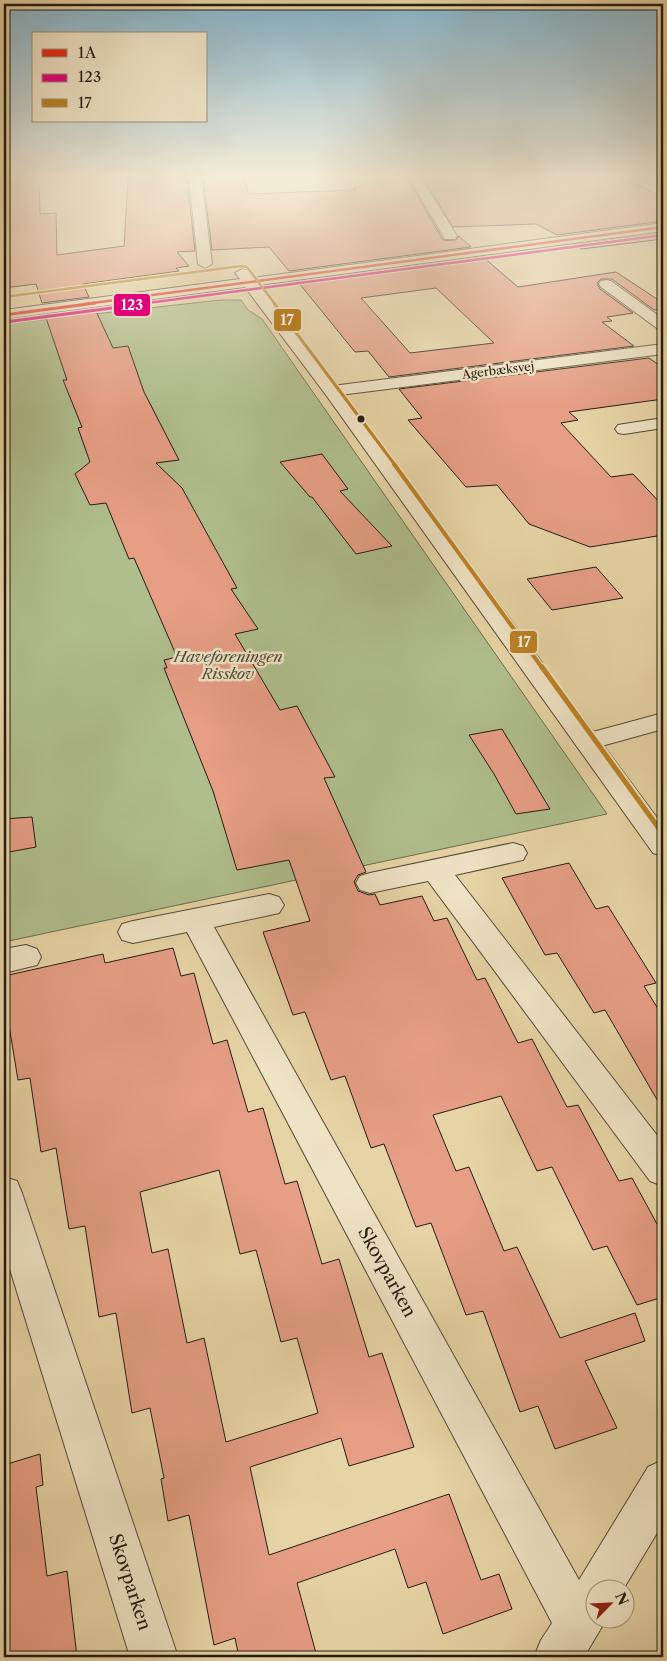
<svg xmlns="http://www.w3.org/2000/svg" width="667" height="1661" font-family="'Libre Caslon Text',serif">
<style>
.green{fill:#afbe8c;stroke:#696d4f}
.building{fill:#e69e85;stroke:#231c12;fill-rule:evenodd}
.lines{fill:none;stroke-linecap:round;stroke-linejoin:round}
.minor-casing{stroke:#544a37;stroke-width:2}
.tertiary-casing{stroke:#544a37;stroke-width:2}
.minor{fill:#efe3c5;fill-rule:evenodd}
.tertiary{fill:#efe3c5;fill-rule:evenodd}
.bus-1-far1-casing{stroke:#efe3c5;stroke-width:4.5}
.bus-1-casing{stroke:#efe3c5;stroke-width:5.5}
.bus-2-far1-casing{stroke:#efe3c5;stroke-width:4.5}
.bus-2-casing{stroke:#efe3c5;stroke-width:5.5}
.bus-3-far3-casing{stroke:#efe3c5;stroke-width:4.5}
.bus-3-far2-casing{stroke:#efe3c5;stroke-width:5.5}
.bus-3-far1-casing{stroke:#efe3c5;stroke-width:7}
.bus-3-casing{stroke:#efe3c5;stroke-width:9}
.bus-1-far1{stroke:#e52b18;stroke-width:2.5}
.bus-1{stroke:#e52b18;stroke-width:3}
.bus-2-far1{stroke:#e5007d;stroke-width:2.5}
.bus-2{stroke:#e5007d;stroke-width:3}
.bus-3-far3{stroke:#bd8225;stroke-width:2.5}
.bus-3-far2{stroke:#bd8225;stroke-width:3}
.bus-3-far1{stroke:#bd8225;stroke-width:4}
.bus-3{stroke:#bd8225;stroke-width:5}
.bus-dot{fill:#231c12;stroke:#efe3c5;stroke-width:2}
.labels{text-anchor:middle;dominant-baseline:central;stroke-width:5;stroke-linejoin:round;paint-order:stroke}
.far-street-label{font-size:12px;fill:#231c12;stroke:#efe3c5}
.park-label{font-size:15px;font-style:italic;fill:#4d4d37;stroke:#efe3c5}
.near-street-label{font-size:18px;fill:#231c12;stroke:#efe3c5}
.line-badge{stroke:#efe3c5;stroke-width:2}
.badge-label{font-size:14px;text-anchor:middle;font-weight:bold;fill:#fff}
</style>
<rect width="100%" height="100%" fill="#e7d4a6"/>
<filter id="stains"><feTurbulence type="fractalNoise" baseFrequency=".004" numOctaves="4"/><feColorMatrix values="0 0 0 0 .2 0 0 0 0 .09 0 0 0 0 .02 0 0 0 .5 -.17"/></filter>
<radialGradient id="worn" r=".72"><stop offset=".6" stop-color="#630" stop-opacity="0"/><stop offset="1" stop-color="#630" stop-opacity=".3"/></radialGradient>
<!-- green -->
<path class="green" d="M221,300H241L248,310L262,319L607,814L4,942V324Z"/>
<!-- building -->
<path class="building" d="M39,176L40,214L56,213L57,255L124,246L128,178H187L195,251L177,252L189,266L176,268L179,271L83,284L89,297L42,303L36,284L4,288V177Z
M243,176L249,194L356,190L354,187H363L361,184H368L365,176H406L443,240L455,241L459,236L471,247L289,271L269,247L212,250L203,177Z
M422,176H620L663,198V221L557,235L536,224L453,227Z
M663,233V239L582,249L574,245Z
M483,257L518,287L616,272L663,303V309L654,310L612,279H601L597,283L600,289L633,313L607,317L612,321L602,322L634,346L389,377L368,351L355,352L298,282ZM436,288L494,343L410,353L361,298Z
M95,309L113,348L128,346L144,392L179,460L156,463L182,488L237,588L231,589L258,629L235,634L280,710L297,706L335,777L324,778L366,872L358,875L354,882L358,891L369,895L375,894L380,905L422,896L434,921L447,918L477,980L485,978L518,1043L532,1039L567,1107L578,1105L619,1181L632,1178L663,1235V1297L637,1305L607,1246L593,1250L552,1167L537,1171L501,1096L433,1115L456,1171L469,1167L504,1251L517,1247L560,1338L635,1313L645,1341L585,1361L617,1428L555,1449L538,1406L520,1412L483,1311L466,1315L431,1223L416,1227L384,1144L371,1148L345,1076L331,1080L305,1012L293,1015L263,932L310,921L289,860L237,870L213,791L164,668H167L164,660L177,657L134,558L129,559L106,503L90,505L75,474L90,462L78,428L82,427L63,380H67L45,315Z
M649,358L663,368V399L569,412L578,420L561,423L611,477L633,474L663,506V535L590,547L529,524L497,485L466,487L408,420L422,418L399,389Z
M322,454L348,489L340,491L392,546L356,554L312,497H310L280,462Z
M596,567L623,598L552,610L527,579Z
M502,729L550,809L516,814L494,774L469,735Z
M32,817L36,847L4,853V819Z
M569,863L596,909L608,906L656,983L644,986L663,1017V1110L605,1010L594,1013L557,953L545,955L502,878Z
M173,948L181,976L194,973L213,1044L227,1040L248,1112L263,1108L285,1184L297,1181L322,1264L339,1259L369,1357L382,1353L414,1447L349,1466L341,1438L250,1467L269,1555L449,1494L481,1580L499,1574L512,1609L443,1634L426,1582L408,1588L395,1549L297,1583L317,1657H239L235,1638L214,1645L189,1515L168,1521L161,1479L164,1478L150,1408L132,1413L116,1313L99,1317L85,1226L69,1229L56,1148L41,1152L30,1078L18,1080L4,995V976L103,954L105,963ZM219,1170L240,1254L256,1250L281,1342L297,1338L318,1413L226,1442L204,1338L187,1343L168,1249L152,1253L140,1192Z
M40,1454L43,1485L36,1487L47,1576L67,1571L77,1657H4V1465Z"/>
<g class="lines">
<defs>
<path id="minor" d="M189,176H201L212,264L205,268L198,264Z
M408,176H420L457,236L455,239H445Z
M606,280L611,281L663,319V331L658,329L601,287L599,284L601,281Z
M663,344V354L332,396L326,395L324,391L326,387L332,386Z
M663,418V428L624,434L618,433L615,429L618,425L624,424Z
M663,713V729L587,750L578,748L574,742L578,736Z
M513,843L523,846L527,853L523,860L455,875L663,1143V1186L650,1181L428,881L370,893L360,890L356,883L360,876L370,873Z
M269,894L279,897L284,905L279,913L214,927L579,1580L648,1467L663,1460V1523L624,1588H594V1618H607L584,1657H534L541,1640L552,1623L187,932L133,943L122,940L118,932L122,924L133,921Z
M26,945L37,949L41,957L37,965L4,973V949Z
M4,1177L17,1181L22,1193L178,1657H130L4,1250Z"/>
<path id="tertiary" d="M663,223V231L259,285L338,387L663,826V856L653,853L326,395L245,287L4,319V310L240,279L235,273L242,269L247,270L253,278Z"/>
</defs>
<!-- minor casing -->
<use href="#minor" class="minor-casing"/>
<!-- tertiary casing -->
<use href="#tertiary" class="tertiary-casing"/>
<!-- minor -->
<use href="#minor" class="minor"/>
<!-- tertiary -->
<use href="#tertiary" class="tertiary"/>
<defs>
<path id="bus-1-far1" d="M85,304L663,227"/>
<path id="bus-1" d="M4,315L95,303"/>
<path id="bus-2-far1" d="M140,304L663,235"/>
<path id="bus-2" d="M5,322L150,303"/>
<path id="bus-3-far3" d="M4,297L241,266L247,267L275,304"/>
<path id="bus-3-far2" d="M274,303L395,465"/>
<path id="bus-3-far1" d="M394,464L543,669"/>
<path id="bus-3" d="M542,667L663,834"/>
</defs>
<!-- bus-1-far1 casing -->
<use href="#bus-1-far1" class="bus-1-far1-casing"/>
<!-- bus-1 casing -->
<use href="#bus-1" class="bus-1-casing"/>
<!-- bus-2-far1 casing -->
<use href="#bus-2-far1" class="bus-2-far1-casing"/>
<!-- bus-2 casing -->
<use href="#bus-2" class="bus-2-casing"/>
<!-- bus-3-far3 casing -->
<use href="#bus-3-far3" class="bus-3-far3-casing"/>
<!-- bus-3-far2 casing -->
<use href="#bus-3-far2" class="bus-3-far2-casing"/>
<!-- bus-3-far1 casing -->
<use href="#bus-3-far1" class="bus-3-far1-casing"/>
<!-- bus-3 casing -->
<use href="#bus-3" class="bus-3-casing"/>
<!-- bus-1-far1 -->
<use href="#bus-1-far1" class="bus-1-far1"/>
<!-- bus-1 -->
<use href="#bus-1" class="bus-1"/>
<!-- bus-2-far1 -->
<use href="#bus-2-far1" class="bus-2-far1"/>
<!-- bus-2 -->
<use href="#bus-2" class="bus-2"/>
<!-- bus-3-far3 -->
<use href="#bus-3-far3" class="bus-3-far3"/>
<!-- bus-3-far2 -->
<use href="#bus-3-far2" class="bus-3-far2"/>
<!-- bus-3-far1 -->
<use href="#bus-3-far1" class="bus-3-far1"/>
<!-- bus-3 -->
<use href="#bus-3" class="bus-3"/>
</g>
<!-- sky -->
<linearGradient id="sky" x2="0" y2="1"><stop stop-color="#87b6ce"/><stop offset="0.43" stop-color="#f4ecd7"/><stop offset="1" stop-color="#f4ecd7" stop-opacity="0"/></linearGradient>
<rect width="667" height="409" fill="url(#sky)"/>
<!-- markers -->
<circle class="bus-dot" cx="361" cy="419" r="4.5"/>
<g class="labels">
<!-- far-street labels -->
<g class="far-street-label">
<text transform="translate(498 370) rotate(-7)">Agerbæksvej</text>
</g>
<!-- park labels -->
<g class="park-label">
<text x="228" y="656">Haveforeningen<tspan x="228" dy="17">Risskov</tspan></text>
</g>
<!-- near-street labels -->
<g class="near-street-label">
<text transform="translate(387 1272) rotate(61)">Skovparken</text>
<text transform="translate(130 1582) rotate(72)">Skovparken</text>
</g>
</g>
<g class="line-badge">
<rect x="113" y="293" width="38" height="24" rx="5" fill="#e5007d"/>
<rect x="273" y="308" width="29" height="24" rx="5" fill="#bd8225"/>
<rect x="509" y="630" width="29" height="24" rx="5" fill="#bd8225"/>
</g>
<g class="badge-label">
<text x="132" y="310">123</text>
<text x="287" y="325">17</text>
<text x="524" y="647">17</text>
</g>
<!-- margin -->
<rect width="667" height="1661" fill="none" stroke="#e7d4a6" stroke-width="20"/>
<rect x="5" y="5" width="657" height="1651" fill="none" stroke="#231c12" stroke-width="2.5"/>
<rect x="10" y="10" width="647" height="1641" fill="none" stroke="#231c12"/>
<!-- legend -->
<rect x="32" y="32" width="175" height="90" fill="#efe3c5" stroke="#9d937d"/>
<rect x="42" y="49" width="25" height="8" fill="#e52b18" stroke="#9d937d"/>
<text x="78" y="58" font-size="15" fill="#231c12">1A</text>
<rect x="42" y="74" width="25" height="8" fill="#e5007d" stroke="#9d937d"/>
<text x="78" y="82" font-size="15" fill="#231c12">123</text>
<rect x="42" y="99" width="25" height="8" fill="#bd8225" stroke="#9d937d"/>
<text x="78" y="108" font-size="15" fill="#231c12">17</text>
<!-- north arrow -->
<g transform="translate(610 1604) rotate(66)"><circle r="24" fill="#efe3c5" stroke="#9d937d"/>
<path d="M0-4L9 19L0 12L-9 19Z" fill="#8f2418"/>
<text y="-8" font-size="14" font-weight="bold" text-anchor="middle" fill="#231c12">N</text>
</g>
<rect width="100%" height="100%" filter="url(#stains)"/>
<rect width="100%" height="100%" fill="url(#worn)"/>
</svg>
